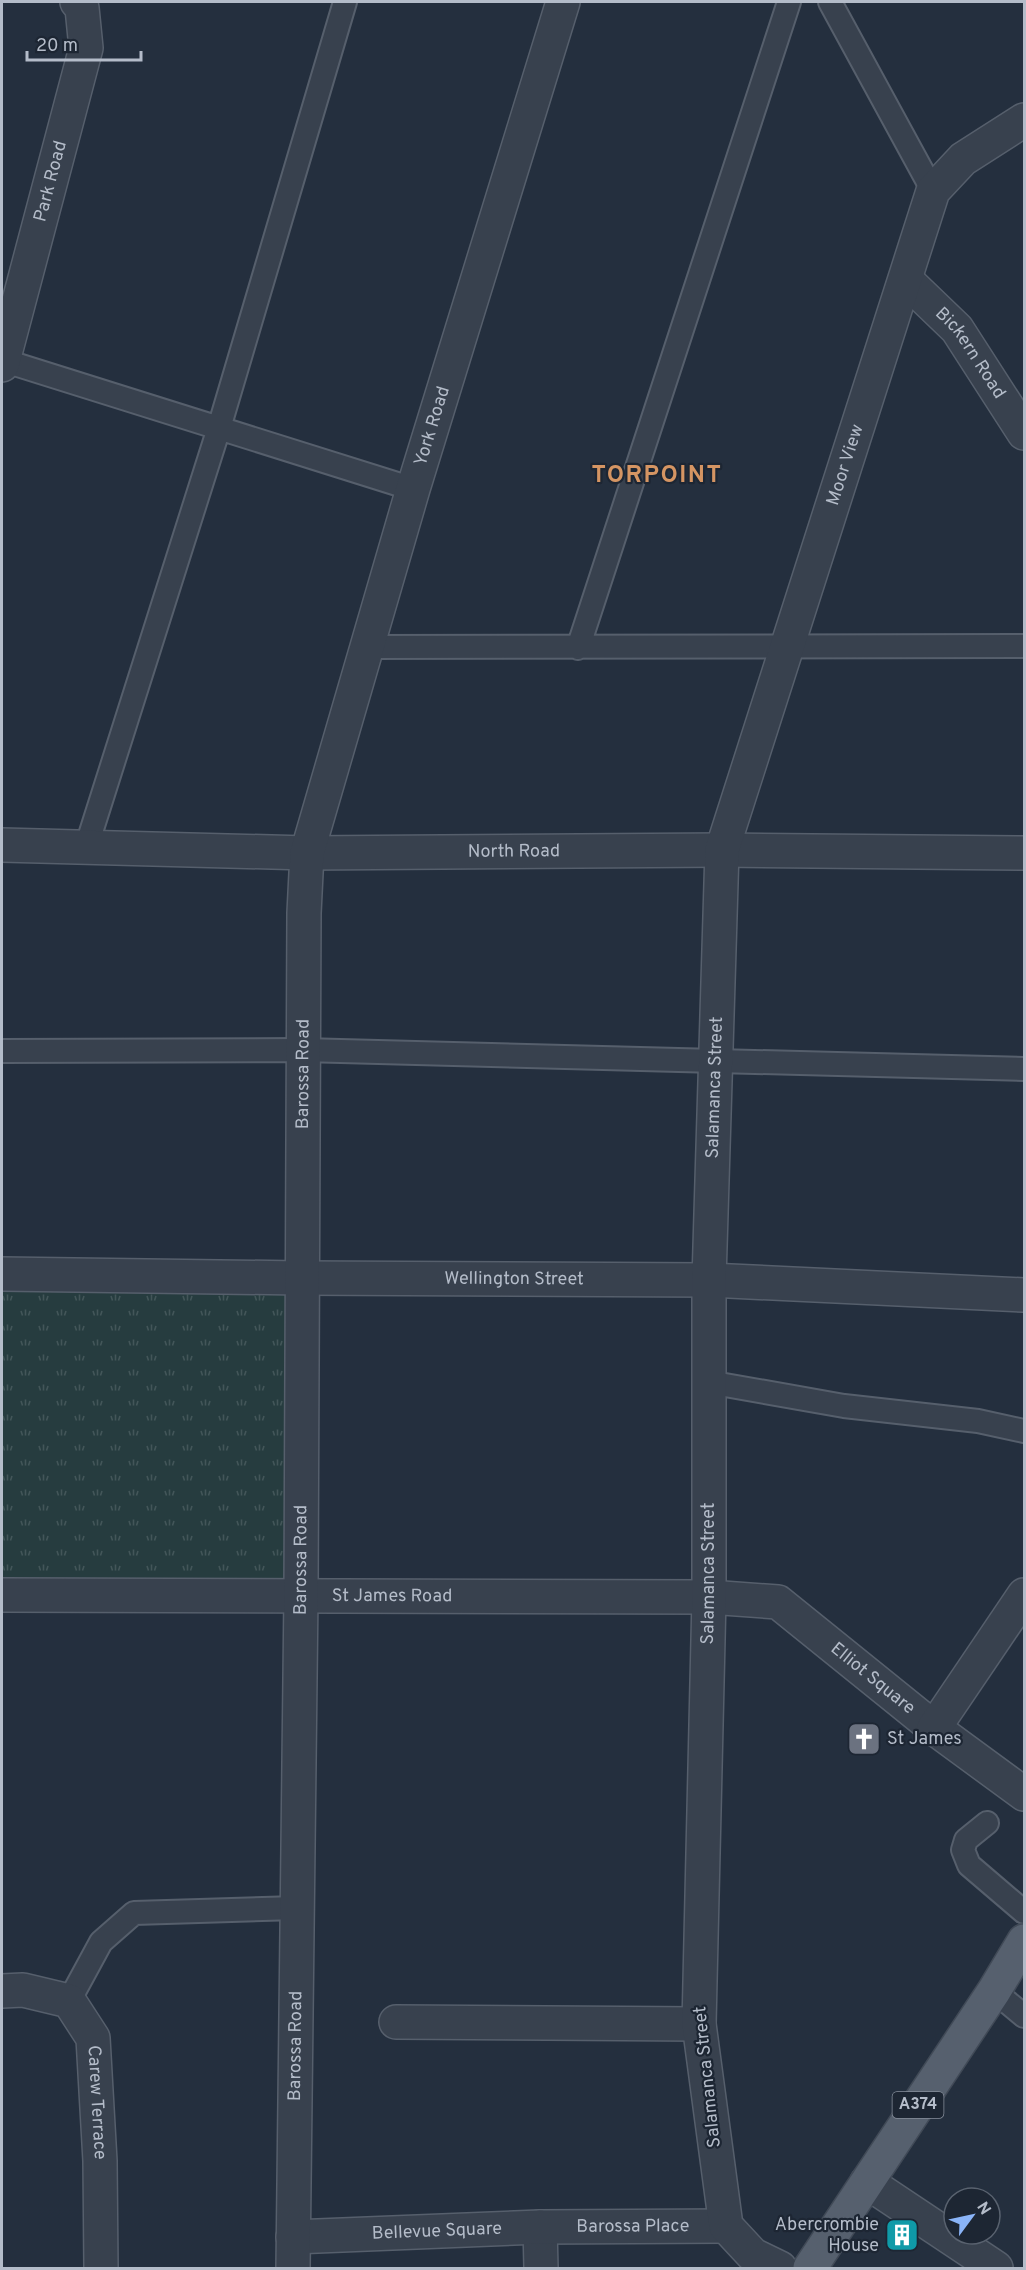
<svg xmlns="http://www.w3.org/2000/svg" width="1026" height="2270" font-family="Overpass,sans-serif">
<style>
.grass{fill:url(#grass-tufts)}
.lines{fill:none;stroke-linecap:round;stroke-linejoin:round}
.service-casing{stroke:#565f6c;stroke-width:26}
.minor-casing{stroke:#565f6c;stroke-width:36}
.primary-casing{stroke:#414a57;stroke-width:36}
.service{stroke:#38414e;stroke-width:22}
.minor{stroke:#38414e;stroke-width:33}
.primary{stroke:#56606e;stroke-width:33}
.labels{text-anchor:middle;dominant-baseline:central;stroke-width:4.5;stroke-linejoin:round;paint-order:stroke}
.shield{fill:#1d2633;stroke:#878f9c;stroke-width:1.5}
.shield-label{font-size:16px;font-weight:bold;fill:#b4bcc9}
.street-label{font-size:18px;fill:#b4bcc9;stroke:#1d2633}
.poi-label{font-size:18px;fill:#b4bcc9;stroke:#1d2633;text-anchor:start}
.district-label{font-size:24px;font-weight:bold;letter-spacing:1.5px;fill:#d59563;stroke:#1d2633}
</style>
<defs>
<pattern id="grass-tufts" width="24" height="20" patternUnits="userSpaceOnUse" patternTransform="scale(1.5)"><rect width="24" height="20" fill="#263c3f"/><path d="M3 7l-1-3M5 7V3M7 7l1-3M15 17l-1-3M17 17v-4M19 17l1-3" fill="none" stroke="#435659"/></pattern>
</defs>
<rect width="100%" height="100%" fill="#242f3e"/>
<!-- grass -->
<path class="grass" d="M2,1280L297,1284L290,1581L2,1585Z"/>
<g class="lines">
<defs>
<path id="service" d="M830,2L933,191
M2,360L413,489
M367,647L1024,646
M578,648L789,2
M86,848L219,428L345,2
M2,1051L303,1050L1024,1069
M708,1382L844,1406L978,1421L1024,1431
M987,1823L966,1840L963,1850L969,1865L1024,1912
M994,1991L1024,2016
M69,2001L101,1942L134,1913L297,1908"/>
<g id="minor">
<path id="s1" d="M906,280L957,329L1024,433"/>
<path id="s2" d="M2,365L86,48L82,8L77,2"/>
<path id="s3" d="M2,845L307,853L722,850L1024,853"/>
<path id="s4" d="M2,1274L301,1278L709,1280L1024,1295"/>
<path id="s5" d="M2,1595L709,1597L778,1602L934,1728L1024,1794"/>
<path d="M934,1728L1024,1595"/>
<path id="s6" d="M2,1991L23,1990L69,2001L93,2038L100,2161L101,2268"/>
<path d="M396,2022L699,2024"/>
<path d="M867,2182L996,2268"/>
<path d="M540,2227L541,2268"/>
<path id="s7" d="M293,2237L540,2227L726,2226"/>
<path id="s8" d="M293,2268L301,1594L304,913L307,853L413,489L563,2"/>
<path id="s9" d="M780,2268L753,2255L726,2226L699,2024L709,1597V1280L722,850L933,191L963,159L1024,120"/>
</g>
<path id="primary" d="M810,2268L994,1991L1024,1941"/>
</defs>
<!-- service casing -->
<use href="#service" class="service-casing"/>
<!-- minor casing -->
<use href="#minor" class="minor-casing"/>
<!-- primary casing -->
<use href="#primary" class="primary-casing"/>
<!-- service -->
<use href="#service" class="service"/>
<!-- minor -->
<use href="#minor" class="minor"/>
<!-- primary -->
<use href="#primary" class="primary"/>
</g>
<!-- icons -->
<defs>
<symbol id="church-square" viewBox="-11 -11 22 22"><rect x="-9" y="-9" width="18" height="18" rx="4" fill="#6b7280" stroke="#1d2633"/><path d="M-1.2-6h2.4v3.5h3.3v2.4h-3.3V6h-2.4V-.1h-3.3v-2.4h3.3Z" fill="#fff"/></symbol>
<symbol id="building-square" viewBox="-11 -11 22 22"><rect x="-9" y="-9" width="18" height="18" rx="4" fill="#0f9aa8" stroke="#1d2633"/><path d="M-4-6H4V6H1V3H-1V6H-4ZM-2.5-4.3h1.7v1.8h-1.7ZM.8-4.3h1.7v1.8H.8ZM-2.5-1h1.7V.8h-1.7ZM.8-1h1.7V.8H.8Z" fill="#fff"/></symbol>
</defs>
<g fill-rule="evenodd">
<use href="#church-square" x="845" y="1720" width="38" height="38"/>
<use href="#building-square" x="883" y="2216" width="38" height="38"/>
</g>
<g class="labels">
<!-- shield labels -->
<rect class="shield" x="892.5" y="2092" width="51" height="26" rx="4.5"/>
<g class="shield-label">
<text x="918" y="2105">A374</text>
</g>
<!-- street labels -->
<g class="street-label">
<text stroke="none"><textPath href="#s2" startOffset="190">Park Road</textPath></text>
<text stroke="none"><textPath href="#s1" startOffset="98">Bickern Road</textPath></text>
<text stroke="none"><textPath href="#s8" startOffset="1860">York Road</textPath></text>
<text stroke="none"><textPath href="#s9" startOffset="1852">Moor View</textPath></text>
<text stroke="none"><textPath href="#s3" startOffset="512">North Road</textPath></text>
<text stroke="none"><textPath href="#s8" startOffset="1194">Barossa Road</textPath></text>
<text stroke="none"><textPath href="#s9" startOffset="1210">Salamanca Street</textPath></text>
<text stroke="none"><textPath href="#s4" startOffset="512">Wellington Street</textPath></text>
<text stroke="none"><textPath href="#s8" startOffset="708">Barossa Road</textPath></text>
<text stroke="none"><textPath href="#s9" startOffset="724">Salamanca Street</textPath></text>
<text stroke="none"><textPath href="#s5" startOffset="390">St James Road</textPath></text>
<text stroke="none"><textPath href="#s5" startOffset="898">Elliot Square</textPath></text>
<text stroke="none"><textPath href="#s8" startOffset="222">Barossa Road</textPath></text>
<text transform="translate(708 2077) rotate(-96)">Salamanca Street</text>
<text stroke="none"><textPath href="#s6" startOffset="177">Carew Terrace</textPath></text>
<text stroke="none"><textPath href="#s7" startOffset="340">Barossa Place</textPath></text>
<text stroke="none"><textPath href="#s7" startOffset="144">Bellevue Square</textPath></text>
</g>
<!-- poi labels -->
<g class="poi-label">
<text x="887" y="1739">St James</text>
<text x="879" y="2225" text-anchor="end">Abercrombie<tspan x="879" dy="21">House</tspan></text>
</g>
<!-- district labels -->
<g class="district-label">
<text x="657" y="476">TORPOINT</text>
</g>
</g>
<!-- border -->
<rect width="1026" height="2270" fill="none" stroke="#b4bcc9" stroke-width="6"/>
<!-- north arrow -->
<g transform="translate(972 2216) rotate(57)"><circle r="28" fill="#1d2633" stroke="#59626f" stroke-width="1.5"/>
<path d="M0-4.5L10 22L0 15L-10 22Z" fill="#8ab4f8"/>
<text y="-9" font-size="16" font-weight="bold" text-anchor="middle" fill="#b4bcc9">N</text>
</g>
<!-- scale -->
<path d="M27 51v9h114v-9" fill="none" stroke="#b4bcc9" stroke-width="3"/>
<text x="36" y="51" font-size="18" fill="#b4bcc9" stroke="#1d2633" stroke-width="4.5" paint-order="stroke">20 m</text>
</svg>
